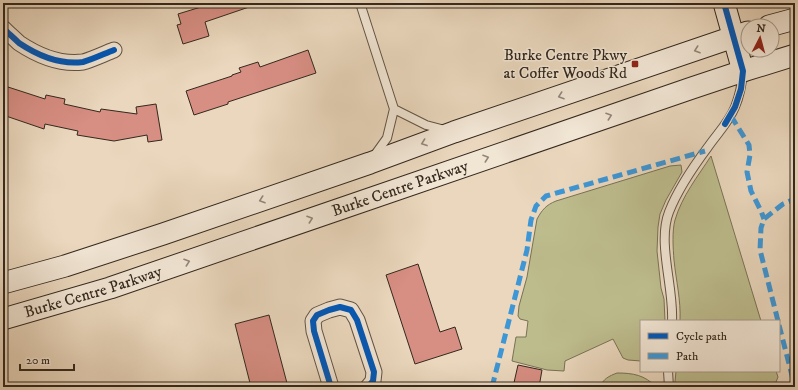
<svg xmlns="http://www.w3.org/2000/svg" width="798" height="390" font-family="'IM FELL DW Pica',serif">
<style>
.green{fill:#bdbc8d;stroke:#787256}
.building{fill:#d78e83;stroke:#33281e}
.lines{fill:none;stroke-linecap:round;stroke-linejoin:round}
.lane-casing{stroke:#615446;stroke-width:10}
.street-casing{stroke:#615446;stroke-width:17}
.secondary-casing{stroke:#33281e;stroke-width:23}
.lane{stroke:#f1e5d4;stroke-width:8}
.street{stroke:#f1e5d4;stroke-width:15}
.secondary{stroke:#f1e5d4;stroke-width:21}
.quiet{stroke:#3d96d5;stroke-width:5;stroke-dasharray:10 5;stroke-linecap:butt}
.cycleway-casing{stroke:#f1e5d4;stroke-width:8}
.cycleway{stroke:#0057b8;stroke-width:6}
.oneway{stroke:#928679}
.poi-dot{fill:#8f2418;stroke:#f1e5d4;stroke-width:1.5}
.labels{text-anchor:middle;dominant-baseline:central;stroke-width:3;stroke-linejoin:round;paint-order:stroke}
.poi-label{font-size:16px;fill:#33281e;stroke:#f1e5d4;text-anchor:end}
.street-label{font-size:16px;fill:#33281e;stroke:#f1e5d4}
</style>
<rect width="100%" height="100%" fill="#ead7bd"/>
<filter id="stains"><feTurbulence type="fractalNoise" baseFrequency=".005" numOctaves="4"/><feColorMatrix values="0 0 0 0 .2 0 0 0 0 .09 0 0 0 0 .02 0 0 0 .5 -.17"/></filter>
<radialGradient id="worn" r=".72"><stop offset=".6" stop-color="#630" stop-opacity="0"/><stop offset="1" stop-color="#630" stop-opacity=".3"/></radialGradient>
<!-- green -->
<path class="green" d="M711,156L761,321H680C681,300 676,280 674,260C673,248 672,231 675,220C682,196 698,176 711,156Z
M681,165L682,172L666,200L660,214L658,227L657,251L661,288L664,299L665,321H641V361L628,360L623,358L613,339L565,361L564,371L547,370L512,361L516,337H526L528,321L520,319L518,316L519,306L527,277L537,219C542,210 546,205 556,201L670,166Z
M676,371H776L778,377L774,387H677L675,382Z
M617,373C633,373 645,375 656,387H600C603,379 609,376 617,373Z"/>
<!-- building -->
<path class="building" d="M214,3H255V5L205,22L209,36L183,44L177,25L181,24L178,14Z
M308,50L316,73L228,102V104L194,115L186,91L232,76V75L241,72L239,68L258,62L260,67Z
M8,87L45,99L46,95L65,99L64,104L100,112L101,109L137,114L136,107L156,104L162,140L148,142L147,135L114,141L77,135L78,131L45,124L44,129L3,115V103Z
M418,264L440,332L455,327L462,349L415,364L386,275Z
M269,315L288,387H251L235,324Z
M518,365L542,370L539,387H513Z"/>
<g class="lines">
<defs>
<path id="lane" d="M360,3L394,109L387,138L374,156
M394,109L426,125L445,130
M672,321C674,287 657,243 669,212C678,189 693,167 708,147C717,134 729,122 735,107C740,95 742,84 743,71
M668,371L669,387"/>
<path id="street" d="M3,28C8,33 14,38 19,43C37,55 60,65 83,62C91,60 106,53 114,50
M331,387L314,331L313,321L317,315L329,310L340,307L351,310L357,320L374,372L373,381L368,387"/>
<g id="secondary">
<path d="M724,3L743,71"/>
<path d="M769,26L795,19"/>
<path d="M3,283L65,266L163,234L370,163L454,132L748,32"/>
<path id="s1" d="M3,319L110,288L692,88L743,71L795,55"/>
</g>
</defs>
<!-- lane casing -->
<use href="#lane" class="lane-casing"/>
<!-- street casing -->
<use href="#street" class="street-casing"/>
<!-- secondary casing -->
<use href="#secondary" class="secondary-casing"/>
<!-- lane -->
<use href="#lane" class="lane"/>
<!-- street -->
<use href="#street" class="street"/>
<!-- secondary -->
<use href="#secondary" class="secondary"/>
<!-- quiet -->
<path class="quiet" d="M731,116L749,145L750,155L747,172L751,191L761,211L764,219
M778,321L760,250L761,228L764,219L783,204L795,199
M779,325L795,387
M492,387L527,250L531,220L536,206L546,196L705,151"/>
<defs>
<path id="cycleway" d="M724,3L743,71L741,89L735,107L725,124
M3,28C8,33 14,38 19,43C37,55 60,65 83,62C91,60 106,53 114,50
M331,387L314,331L313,321L317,315L329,310L340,307L351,310L357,320L374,372L373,381L368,387"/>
</defs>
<!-- cycleway casing -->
<use href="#cycleway" class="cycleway-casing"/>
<!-- cycleway -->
<use href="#cycleway" class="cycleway"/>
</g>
<!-- one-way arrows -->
<defs><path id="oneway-chevron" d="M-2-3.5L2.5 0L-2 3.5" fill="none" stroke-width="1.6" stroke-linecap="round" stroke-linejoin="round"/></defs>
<g class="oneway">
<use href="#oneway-chevron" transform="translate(697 50) rotate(161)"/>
<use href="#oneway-chevron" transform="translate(561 96) rotate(161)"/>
<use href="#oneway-chevron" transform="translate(609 116) rotate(-19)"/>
<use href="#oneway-chevron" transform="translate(424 143) rotate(160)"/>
<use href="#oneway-chevron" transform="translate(486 158) rotate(-19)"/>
<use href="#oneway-chevron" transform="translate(262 200) rotate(161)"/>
<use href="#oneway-chevron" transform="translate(310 219) rotate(-19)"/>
<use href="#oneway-chevron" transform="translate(187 262) rotate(-19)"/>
</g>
<!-- markers -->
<rect class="poi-dot" x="631" y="60" width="8" height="8" rx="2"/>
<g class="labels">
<!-- poi labels -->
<g class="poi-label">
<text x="627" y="55">Burke Centre Pkwy<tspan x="627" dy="18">at Coffer Woods Rd</tspan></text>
</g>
<!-- street labels -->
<g class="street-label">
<text stroke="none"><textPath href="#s1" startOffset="418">Burke Centre Parkway</textPath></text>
<text stroke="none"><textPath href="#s1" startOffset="94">Burke Centre Parkway</textPath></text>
</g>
</g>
<!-- margin -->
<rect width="798" height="390" fill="none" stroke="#ead7bd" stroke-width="16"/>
<rect x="4" y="4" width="790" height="382" fill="none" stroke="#33281e" stroke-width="2"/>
<rect x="8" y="8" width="782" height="374" fill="none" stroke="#33281e"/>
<!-- legend -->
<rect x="640" y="320" width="140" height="52" fill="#f1e5d4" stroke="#a5998b"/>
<rect x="648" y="333" width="20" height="6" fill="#0057b8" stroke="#a5998b"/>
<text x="676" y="340" font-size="12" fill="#33281e">Cycle path</text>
<rect x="648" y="353" width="20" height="6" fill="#3d96d5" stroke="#a5998b"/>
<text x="676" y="360" font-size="12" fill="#33281e">Path</text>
<!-- north arrow -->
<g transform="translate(760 38) rotate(6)"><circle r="19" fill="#f1e5d4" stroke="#a5998b"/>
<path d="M0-3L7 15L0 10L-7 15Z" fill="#8f2418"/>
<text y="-6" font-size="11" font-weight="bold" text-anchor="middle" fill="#33281e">N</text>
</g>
<!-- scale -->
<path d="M20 364v6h54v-6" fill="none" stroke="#33281e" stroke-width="2"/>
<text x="26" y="364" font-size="12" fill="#33281e" stroke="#f1e5d4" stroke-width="3" paint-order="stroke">20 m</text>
<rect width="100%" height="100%" filter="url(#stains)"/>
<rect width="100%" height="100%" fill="url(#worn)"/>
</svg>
